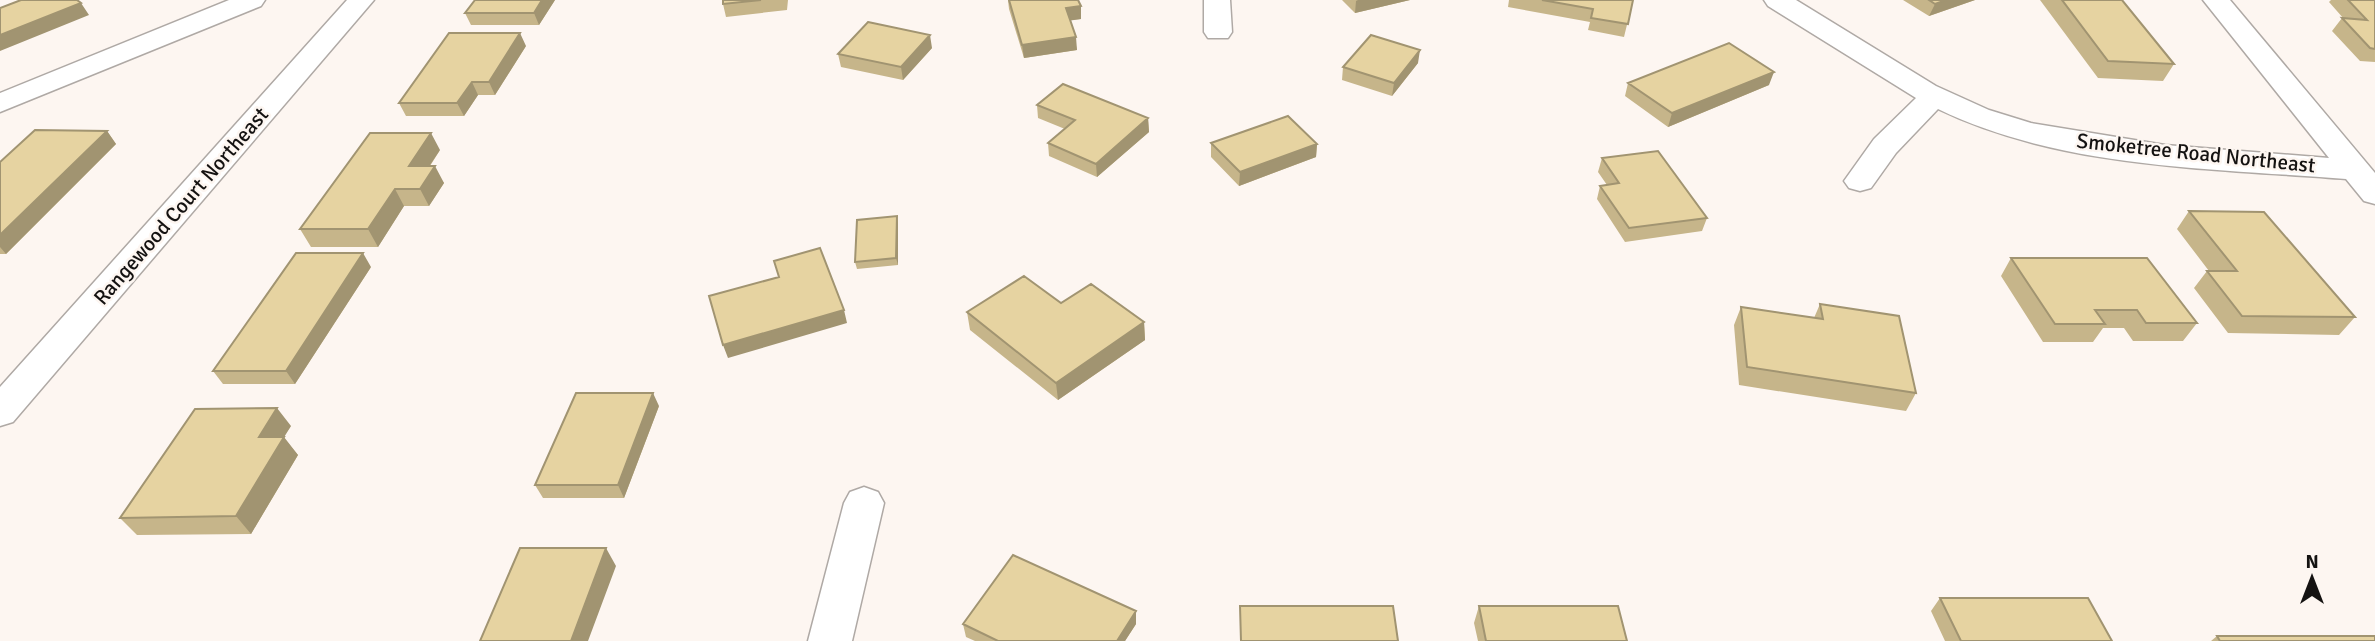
<svg xmlns="http://www.w3.org/2000/svg" width="2375" height="641" font-family="Signika,sans-serif">
<style>
.lines{fill:none;stroke-linecap:round;stroke-linejoin:round}
.minor-casing{stroke:#afa9a5;stroke-width:3}
.minor{fill:#fff;fill-rule:evenodd}
.wall{fill:#c6b58a}
.shaded-wall{fill:#a19471}
.building{fill:#e6d3a1;stroke:#a19471;stroke-width:2}
.labels{text-anchor:middle;dominant-baseline:central;stroke-width:5;stroke-linejoin:round;paint-order:stroke}
.street-label{font-size:21px;fill:#141211;stroke:#fdf6f1}
</style>
<rect width="100%" height="100%" fill="#fdf6f1"/>
<g class="lines">
<defs>
<path id="minor" d="M229,0H265L261,6L0,112V93Z
M347,0H374L13,422L0,426V387Z
M1204,0H1230L1232,32L1228,38H1208L1204,32Z
M1764,0H1796L1936,86L1989,110L2031,123L2165,145L2329,158L2203,0H2230L2375,173V204L2364,201L2346,179C2211,168 2062,169 1938,109L1896,153L1871,188L1860,191L1849,188L1844,181L1874,139L1916,98L1768,6Z
M864,487L878,492L884,503L852,641H808L844,503L850,492Z"/>
</defs>
<!-- minor casing -->
<use href="#minor" class="minor-casing"/>
<!-- minor -->
<use href="#minor" class="minor"/>
</g>
<!-- wall -->
<path class="wall" d="M555,0L539,25H471L465,13Z
M723,0H788L787,10L726,17L723,4Z
M1008,0H1078L1081,6V19L1070,20L1077,50L1024,58L1009,9Z
M1342,0H1410L1355,13Z
M1509,0H1633L1624,37L1588,30L1590,22L1508,7Z
M1903,0H1975L1929,16Z
M2040,0H2122L2174,64L2163,81L2098,78Z
M2331,0H2375V62L2360,61L2332,31L2342,18L2344,19L2329,2Z
M526,46L495,95H478L464,116H406L399,103Z
M932,48L903,80L841,67L838,54Z
M1418,63L1392,96L1342,80L1343,67Z
M1628,83L1769,85L1668,127L1625,96Z
M1037,105L1148,118L1149,132L1097,177L1049,156L1048,143L1065,129L1038,118Z
M107,131L116,144L6,254H0V162Z
M1211,143L1317,144L1316,157L1239,186L1211,157Z
M440,150L430,166L444,183L429,206H404L378,247H311L300,229Z
M1602,158L1707,218L1702,231L1625,242L1597,199L1600,186L1607,185L1598,172Z
M2189,211L2355,317L2339,335L2228,333L2194,288L2207,271H2209L2177,229Z
M897,216L898,224V265L857,269L855,262Z
M2011,258L2197,323L2183,341H2133L2124,328H2103L2093,342H2043L2001,276Z
M371,267L295,384H223L213,371Z
M1061,303L1144,322L1145,340L1058,400L970,330L967,312Z
M1820,304L1916,393L1906,411L1739,385L1734,325L1741,307L1814,318Z
M659,406L624,498H543L535,485Z
M291,426L283,437L298,455L251,534L137,535L120,518Z
M1940,598L2112,641H1945L1931,611Z
M1240,606L1398,641H1240Z
M1479,606L1627,641H1478L1474,623Z
M1136,611V624L1125,641H975L966,637L963,624Z
M2217,636L2375,641H2211Z"/>
<!-- shaded-wall -->
<path class="shaded-wall" d="M542,0H555L539,25L534,13Z
M1358,0H1410L1355,13L1356,1Z
M1946,0H1975L1929,16L1935,4Z
M81,3L89,15L0,51V35Z
M1081,6V19L1067,21L1066,8Z
M520,33L526,46L495,95L489,82Z
M930,35L932,48L903,80L901,67Z
M1076,37L1077,50L1024,58L1022,45Z
M1420,50L1418,63L1392,96L1394,83Z
M1774,72L1769,85L1668,127L1672,113Z
M472,82L478,95L464,116L457,103Z
M1148,118L1149,132L1097,177L1096,164Z
M107,131L116,144L6,254L0,247V235Z
M431,133L440,150L418,183L409,166Z
M1317,144L1316,157L1239,186L1240,172Z
M435,166L444,183L429,206L420,189Z
M395,189L404,206L378,247L368,229Z
M897,216L898,224V265L896,258Z
M363,253L371,267L295,384L286,371Z
M844,310L847,323L728,358L723,345Z
M1144,322L1145,340L1058,400L1056,383Z
M653,393L659,406L624,498L618,485Z
M277,408L291,426L273,455L259,437Z
M284,437L298,455L251,534L236,516Z
M606,548L616,566L588,641H571Z
M1136,611V624L1125,641H1117Z"/>
<!-- building -->
<path class="building" d="M21,0H77L81,3L0,35V8Z
M475,0H542L534,13H465Z
M723,0H761L723,4Z
M1009,0H1078L1081,6L1066,8L1076,37L1022,45Z
M1542,0H1633L1628,24L1591,18L1593,9Z
M1929,0H1946L1935,4Z
M2062,0H2122L2174,64L2108,61Z
M2348,0H2375V49L2370,48L2342,18L2367,20Z
M868,22L930,35L901,67L838,54Z
M449,33H520L489,82H472L457,103H399Z
M1371,35L1420,50L1394,83L1343,67Z
M1729,43L1774,72L1672,113L1628,83Z
M1063,84L1148,118L1096,164L1048,143L1075,120L1037,105Z
M1288,116L1317,144L1240,172L1211,143Z
M35,130L107,131L0,235V162Z
M370,133H431L409,166H435L420,189H395L368,229H300Z
M1658,151L1707,218L1629,228L1600,186L1619,183L1602,158Z
M2189,211L2264,212L2355,317L2242,316L2207,271H2237Z
M897,216L896,258L855,262L857,220Z
M820,248L844,310L723,345L709,296L779,277L774,261Z
M296,253H363L286,371H213Z
M2011,258H2147L2197,323H2146L2137,310H2095L2105,324H2055Z
M1024,276L1061,303L1091,284L1144,322L1056,383L967,312Z
M1820,304L1899,316L1916,393L1747,367L1741,307L1823,319Z
M576,393H653L618,485H535Z
M277,408L259,437H284L236,516L120,518L195,409Z
M520,548H606L571,641H480Z
M1013,555L1136,611L1117,641H998L963,624Z
M1940,598H2088L2112,641H1961Z
M1240,606H1393L1398,641H1241Z
M1479,606H1618L1627,641H1486Z
M2217,636H2375V641H2220Z"/>
<g class="labels">
<!-- street labels -->
<g class="street-label">
<text transform="translate(2196 153) rotate(6)">Smoketree Road Northeast</text>
<text transform="translate(181 206) rotate(-49)">Rangewood Court Northeast</text>
</g>
</g>
<!-- north arrow -->
<g transform="translate(2312 578)" stroke="#fdf6f1" stroke-width="5" paint-order="stroke">
<path d="M0-5L12 26L0 18L-12 26Z" fill="#141211"/>
<text y="-10" font-size="19" font-weight="bold" text-anchor="middle" fill="#141211">N</text>
</g>
</svg>
